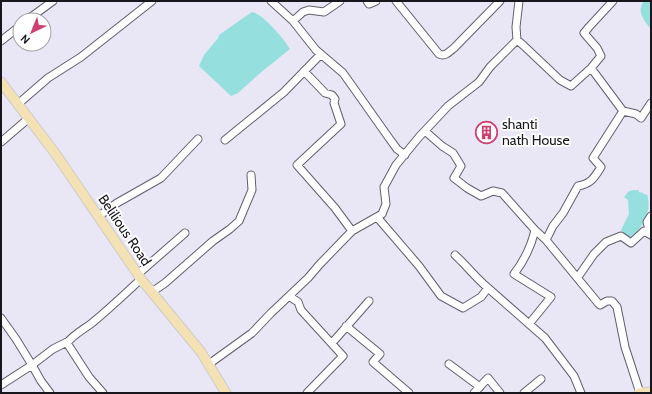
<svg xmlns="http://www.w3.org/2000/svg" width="652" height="394" font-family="Cabin,sans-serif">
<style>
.water{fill:#96dfdf}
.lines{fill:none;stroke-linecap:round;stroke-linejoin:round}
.minor-casing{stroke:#625f6c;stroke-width:9}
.major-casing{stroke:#cccccd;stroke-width:11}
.minor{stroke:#fff;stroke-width:7}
.major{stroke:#f4e2b5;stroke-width:9}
.labels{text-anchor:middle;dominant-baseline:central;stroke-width:4;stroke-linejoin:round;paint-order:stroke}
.poi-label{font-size:14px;fill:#18171d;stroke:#fff;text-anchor:start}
.street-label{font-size:14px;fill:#18171d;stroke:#fff}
</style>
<rect width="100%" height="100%" fill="#e9e6f5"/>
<!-- water -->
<path class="water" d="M644,1H651V29C644,21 636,11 644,1Z
M252,12C262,13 285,40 290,49L259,74L238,93L231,96L199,66L204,55L219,37L218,36L223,32Z
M634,190H638L640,193L641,192L646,195L647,194C652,211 644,224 633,237L630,238L621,230L629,214L628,200L624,197L629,191Z"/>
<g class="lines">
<defs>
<path id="minor" d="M271,1L293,21L316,50L343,73L389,138L397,149L405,155
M367,1L369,4L376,1
M396,1L439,54C445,57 449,52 454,48L500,1
M27,20L53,1
M293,21L303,12L309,10L324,12L340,1
M517,40L523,45L560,80L571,86L591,68L601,56L597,48L584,33L589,27L613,1
M1,41L20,26
M591,68L623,111
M304,71L325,93L332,95L335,99L334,103L341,124L297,165L335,208L352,231
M18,104L48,78L81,57L152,1
M425,131L442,146L453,153L461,166L454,178L467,188L481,196L493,191L502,193L535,230
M225,140L284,92L321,54
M1,142L29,118
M99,216L117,203L161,178L198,139
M377,217L419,266L441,296L463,308L481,297L488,288L545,338L574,376L581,393
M650,234L647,222L651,216
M546,240L598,303L600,305L607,301H612L617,307L625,347L640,393
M455,255C467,266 476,278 488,288
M138,274L185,233
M578,277L594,254L606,242L621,236L631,243L644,231L651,235
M152,292L165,283L213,241L230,229L239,221L252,190L251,175
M289,296L298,302L301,310L343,356L307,393
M1,318L16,339L32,365L1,385
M529,324L551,297L514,274C524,261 531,247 535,230L546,240L553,226L563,213L578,186C591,184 594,178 601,167L593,158L623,111L636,114L641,118L651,103
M346,326L380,354L373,362L409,393
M332,343L369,301
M209,364L252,333L271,313L308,278L320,264L352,231L382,214L386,204L384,187L396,165L419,137L448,106L479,82L490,67L517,40L516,27L519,1
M449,364L480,387
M50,393L41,381L32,365L53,349L69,341
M103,393L89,377L67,343C74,334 83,330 92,323C109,309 125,294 141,279
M474,393L488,378L500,393
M524,393L541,379"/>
<path id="major" d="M1,82L55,153L141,279L201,352L226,393
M639,393L651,392"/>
</defs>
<!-- minor casing -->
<use href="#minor" class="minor-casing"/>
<!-- major casing -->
<use href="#major" class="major-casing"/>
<!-- minor -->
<use href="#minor" class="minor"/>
<!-- major -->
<use href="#major" class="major"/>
</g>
<!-- icons -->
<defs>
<symbol id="building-ring" viewBox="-11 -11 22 22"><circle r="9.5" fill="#fff" stroke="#cd406f" stroke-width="1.5"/><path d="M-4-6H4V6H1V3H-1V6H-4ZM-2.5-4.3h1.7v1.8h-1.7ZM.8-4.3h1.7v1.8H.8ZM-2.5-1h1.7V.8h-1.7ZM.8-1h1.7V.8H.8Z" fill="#cd406f"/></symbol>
</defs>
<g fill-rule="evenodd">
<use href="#building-ring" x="474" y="120" width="25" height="25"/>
</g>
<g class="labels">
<!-- poi labels -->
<g class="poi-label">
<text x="502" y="124">shanti<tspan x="502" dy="16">nath House</tspan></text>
</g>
<!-- street labels -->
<g class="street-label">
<text transform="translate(125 230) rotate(56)">Belilious Road</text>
</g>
</g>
<!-- border -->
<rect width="652" height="394" fill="none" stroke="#18171d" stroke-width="4"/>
<!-- north arrow -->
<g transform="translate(32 32) rotate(223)"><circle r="19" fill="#ffffff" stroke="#a3a2a5"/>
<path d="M0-3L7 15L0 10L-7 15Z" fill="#cd406f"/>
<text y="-6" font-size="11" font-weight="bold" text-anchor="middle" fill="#18171d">N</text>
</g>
</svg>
